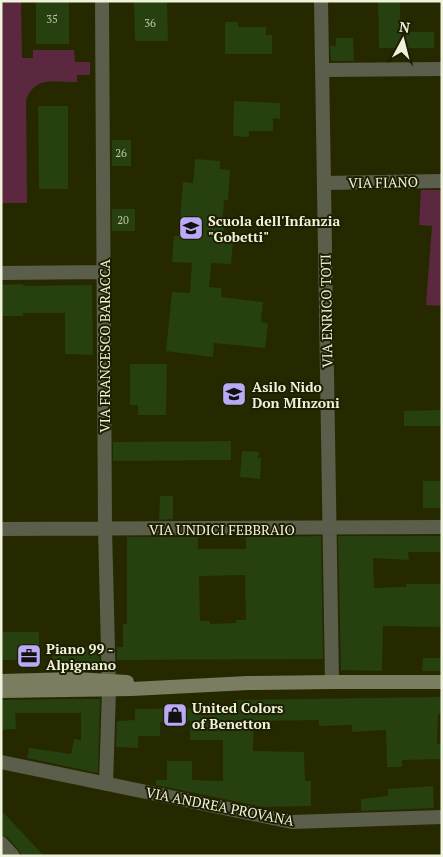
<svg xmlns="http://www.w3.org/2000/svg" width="443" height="857" font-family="'PT Serif',serif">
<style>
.green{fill:#5b283f}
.building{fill:#26400f;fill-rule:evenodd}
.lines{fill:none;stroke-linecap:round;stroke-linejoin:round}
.minor{stroke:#5c5e4c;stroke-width:14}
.secondary{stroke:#7a7d60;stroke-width:14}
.labels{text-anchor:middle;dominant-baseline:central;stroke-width:4;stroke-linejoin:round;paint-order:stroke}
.number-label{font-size:11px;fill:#bec6a8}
.street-label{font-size:14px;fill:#f0f3db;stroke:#1d1f00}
.poi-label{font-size:14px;font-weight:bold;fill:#f0f3db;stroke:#1d1f00;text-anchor:start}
</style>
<rect width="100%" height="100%" fill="#262900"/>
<!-- green -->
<path class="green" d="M1,1H21L22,58H33V50H74L75,62H90V75H77V82C55,82 34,75 26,101L27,203H1Z
M421,190H442V306L426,305L432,226L419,225Z"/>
<!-- building -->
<path class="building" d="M36,1H69V44H36Z
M134,1H167L168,41H135Z
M378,1H400V32H434V48H379Z
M225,22H238V27H266V35H272V54H225Z
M336,38H353L354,61H331L330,46H336Z
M234,101L280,103V119L273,118V131H249V137L233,136Z
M38,106H68V189H39Z
M112,140H131V166H112Z
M195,159L220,161V169L230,170L228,200H224L222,227H224L223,242L233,243L231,264L211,263L209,287L222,288L221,297L263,302L261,322L268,323L265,348L214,343L213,357L166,351L172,292L190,293L192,263L172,262L174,236H179L183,182L193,183Z
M112,209H135V231H112Z
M23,284V286L92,285L93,355L65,354V313H23V316H1V285Z
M130,364H167L166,415H138V405H130Z
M442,410V426H404V411Z
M231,441V460L113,461V442Z
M242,451L259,452L258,458H261L260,479L240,477Z
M423,481H442V508H423Z
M160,496H173V519L159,520Z
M321,536L323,659L117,660V647H123V624H127V537H198V549H246V537ZM245,575L246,620H236V623L210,624V621H200L199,576Z
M338,536H442V552H408L409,560L373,558L374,588L406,587V584H442V627L383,626L382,671L341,670Z
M1,632H39V660H1Z
M74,647H99L100,671H52V650H74Z
M423,658H442V671H422Z
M442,697V714H438L437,744L442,743V759L402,760V767H387L386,730L352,732V725L319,726V720L254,721L253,751L304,752L305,781H311V806L263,807L156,785V780H167V761H192V780L223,781V740H190V721L160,722V736H138V748L116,747L117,721L135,720V709L235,708V700Z
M64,699H100L98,773L27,758L29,748L71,754L74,739L81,740V713H15L16,729L1,730V700Z
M433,786L434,808L361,811V799L388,796V789Z
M1,810L30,841L44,856H22L19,850L7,837L1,834Z"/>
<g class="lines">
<!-- minor -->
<path class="minor" d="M102,1L105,529L109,690L106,784
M321,1L332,682
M322,70L442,69
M324,183L442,181
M1,273L104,272
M1,529L442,527
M1,762L292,822L442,817
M1,843L13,856"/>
<!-- secondary -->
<path class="secondary" d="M1,681L75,679L127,682
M1,691L132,689L248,683L332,682H442"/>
</g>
<!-- icons -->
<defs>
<symbol id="school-square" viewBox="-11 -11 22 22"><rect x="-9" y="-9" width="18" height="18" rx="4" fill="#baaaf6" stroke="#1d1f00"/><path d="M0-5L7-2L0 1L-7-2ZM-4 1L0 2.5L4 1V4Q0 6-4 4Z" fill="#111"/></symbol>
<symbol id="office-square" viewBox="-11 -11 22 22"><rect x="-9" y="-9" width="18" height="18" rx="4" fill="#baaaf6" stroke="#1d1f00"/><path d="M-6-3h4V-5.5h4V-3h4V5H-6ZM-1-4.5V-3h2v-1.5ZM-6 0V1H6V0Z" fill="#111"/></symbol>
<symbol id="shop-square" viewBox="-11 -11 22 22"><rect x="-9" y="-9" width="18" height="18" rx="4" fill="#baaaf6" stroke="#1d1f00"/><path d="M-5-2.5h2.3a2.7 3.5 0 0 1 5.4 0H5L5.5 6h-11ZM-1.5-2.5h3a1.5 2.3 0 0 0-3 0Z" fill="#111"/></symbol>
</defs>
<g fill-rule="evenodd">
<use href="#school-square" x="177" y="214" width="28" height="28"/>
<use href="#school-square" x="220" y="380" width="28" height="28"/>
<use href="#office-square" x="15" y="642" width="28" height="28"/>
<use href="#shop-square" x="161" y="701" width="28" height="28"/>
</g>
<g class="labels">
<!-- number labels -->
<g class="number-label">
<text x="52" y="19">35</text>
<text x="150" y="23">36</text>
<text x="121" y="153">26</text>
<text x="123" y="220">20</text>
</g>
<!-- street labels -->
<g class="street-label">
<text transform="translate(383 182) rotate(-1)">VIA FIANO</text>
<text transform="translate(326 311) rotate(-91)">VIA ENRICO TOTI</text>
<text transform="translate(104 346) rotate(-90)">VIA FRANCESCO BARACCA</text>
<text x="222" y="529">VIA UNDICI FEBBRAIO</text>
<text transform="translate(220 806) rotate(11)">VIA ANDREA PROVANA</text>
</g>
<!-- poi labels -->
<g class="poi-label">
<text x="208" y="220">Scuola dell'Infanzia<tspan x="208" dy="16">"Gobetti"</tspan></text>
<text x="252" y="386">Asilo Nido<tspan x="252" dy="16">Don MInzoni</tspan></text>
<text x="46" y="648">Piano 99 -<tspan x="46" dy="16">Alpignano</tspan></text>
<text x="192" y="707">United Colors<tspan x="192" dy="16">of Benetton</tspan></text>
</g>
</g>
<!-- border -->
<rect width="443" height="857" fill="none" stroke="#f0f3db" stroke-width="5"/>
<!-- north arrow -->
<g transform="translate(403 40) rotate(7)" stroke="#1d1f00" stroke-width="4" paint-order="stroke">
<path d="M0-4L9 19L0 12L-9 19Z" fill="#f0f3db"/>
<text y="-8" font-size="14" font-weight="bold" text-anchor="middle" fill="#f0f3db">N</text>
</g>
</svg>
